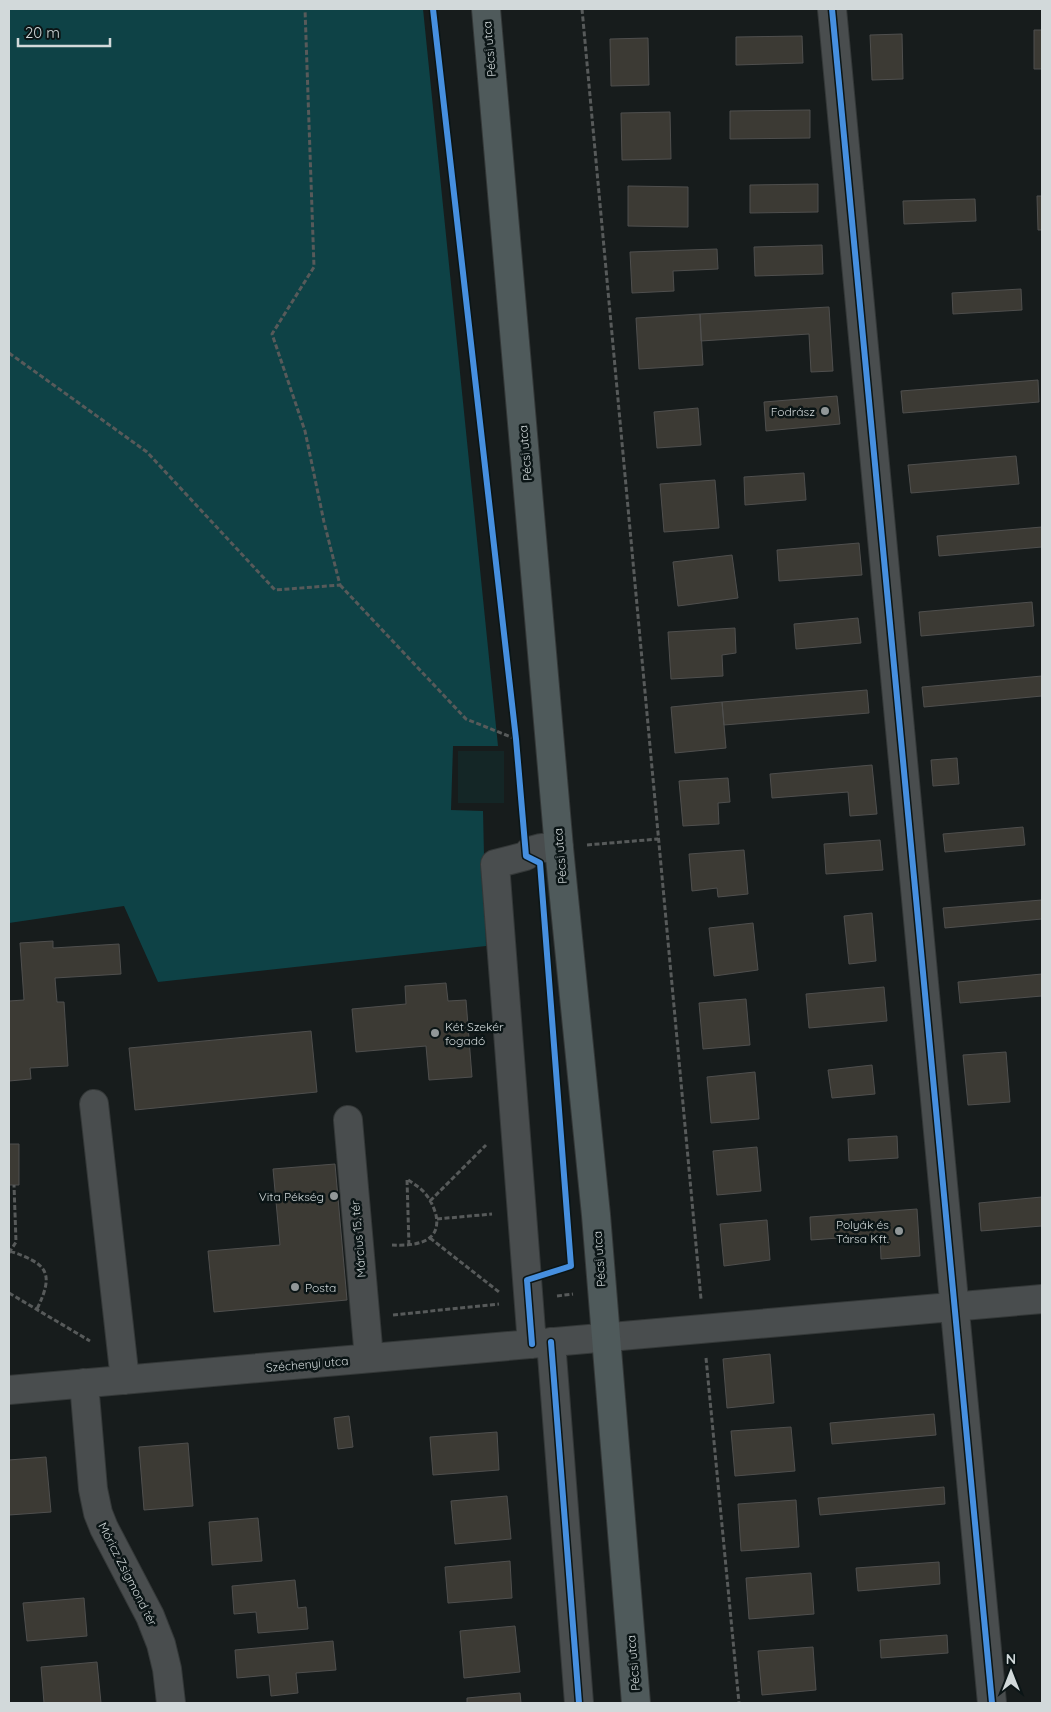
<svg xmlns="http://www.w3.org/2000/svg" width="1051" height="1712" font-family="Quicksand,sans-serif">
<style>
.built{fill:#142626}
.green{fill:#0e4246}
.building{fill:#3c3a34;stroke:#4f4f4e}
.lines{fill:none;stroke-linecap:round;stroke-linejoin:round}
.minor-casing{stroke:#343838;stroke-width:30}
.major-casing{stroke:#343838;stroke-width:30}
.path{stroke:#575a5a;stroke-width:3;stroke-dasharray:5 2.5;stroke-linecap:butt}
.minor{stroke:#494d4e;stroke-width:28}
.major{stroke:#4f5a5b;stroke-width:28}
.cycleway-casing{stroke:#0b1516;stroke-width:9}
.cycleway{stroke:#468fdf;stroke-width:6}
.poi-dot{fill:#919798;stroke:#0b1516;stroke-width:2}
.labels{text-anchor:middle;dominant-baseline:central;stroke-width:5;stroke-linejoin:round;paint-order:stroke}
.street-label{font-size:12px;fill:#d2d9da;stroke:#0b1516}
.poi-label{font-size:12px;fill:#d2d9da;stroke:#0b1516;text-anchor:end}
</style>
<rect width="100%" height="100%" fill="#171c1c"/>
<!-- built -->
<path class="built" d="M458,751H504V803H458Z"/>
<!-- green -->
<path class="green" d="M9,9H423L498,746H453L451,810L483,811L486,946L158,982L124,906L9,923Z"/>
<!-- building -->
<path class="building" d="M1034,30H1042V69H1034Z
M902,34L903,79L872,80L870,35Z
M802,36L803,63L736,65V37Z
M648,38L649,85L611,86L610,39Z
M810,110V138L730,139V111Z
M670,112L671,159L622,160L621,113Z
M818,184V212L750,213V185Z
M628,186L688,187V227L628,226Z
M1037,196H1042V230H1038Z
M975,199L976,221L904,224L903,201Z
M822,245L823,274L755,276L754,247Z
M717,249L718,269L673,271L674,291L632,293L630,252Z
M1021,289L1022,310L953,314L952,293Z
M829,307L833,371L811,372L809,334L701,341L700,314Z
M700,314L703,365L639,369L636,318Z
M1038,380L1039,402L903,413L901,391Z
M837,396L840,424L766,431L764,402Z
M698,408L701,445L657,448L654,412Z
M1016,456L1019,484L911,493L908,465Z
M804,473L806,500L745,505L744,477Z
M715,480L719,528L664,532L660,484Z
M1042,527V547L939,556L937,536Z
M859,543L862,575L779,581L777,550Z
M732,555L738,598L678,606L673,562Z
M1032,602L1034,626L921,636L919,612Z
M858,618L861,643L796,649L794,624Z
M735,628L736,653L722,655L723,676L671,679L668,632Z
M1042,676V696L924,707L922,687Z
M867,690L869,713L724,725L722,702Z
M722,702L726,748L675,753L671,707Z
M957,758L959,784L933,786L931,760Z
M872,765L877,814L850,816L848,792L772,798L770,774Z
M728,778L730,802L718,803L719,824L683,826L679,781Z
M1023,827L1025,845L945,852L943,834Z
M880,840L883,870L826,874L824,844Z
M744,850L748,894L718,897L717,888L692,891L689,854Z
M1042,900V919L945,928L943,908Z
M872,913L876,961L849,964L844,916Z
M753,923L758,970L714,976L709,928Z
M53,941V948L119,944L121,974L55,978L57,1002H64L68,1066L30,1068L31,1079L9,1081V1001L24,1000L20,943Z
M1042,974V996L960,1003L958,982Z
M446,983L448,1001L466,1000L472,1077L429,1080L426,1046L356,1052L352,1009L406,1004L405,986Z
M884,987L887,1021L809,1028L806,994Z
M746,999L750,1045L703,1049L699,1003Z
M311,1031L317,1092L135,1110L129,1048Z
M1006,1052L1010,1102L968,1105L963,1055Z
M872,1065L875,1094L832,1098L828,1070Z
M755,1072L759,1119L711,1123L707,1077Z
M897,1136L898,1158L849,1161L848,1139Z
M9,1144H19V1185H9Z
M757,1147L761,1191L717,1195L713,1151Z
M335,1164L347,1300L214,1312L208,1251L280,1245L273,1169Z
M1042,1197V1226L981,1231L979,1203Z
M917,1209L920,1256L881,1259L880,1235L811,1240L810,1217Z
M767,1220L770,1260L724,1266L720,1224Z
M770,1354L774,1403L727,1408L723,1359Z
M934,1414L936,1435L832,1444L830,1423Z
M349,1416L353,1447L338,1449L334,1418Z
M791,1427L795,1471L735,1476L731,1431Z
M497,1432L499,1470L433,1475L430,1437Z
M188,1443L193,1506L144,1510L139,1447Z
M46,1457L51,1512L9,1515V1460Z
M944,1487L945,1504L820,1515L818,1498Z
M507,1496L511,1539L455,1544L451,1501Z
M796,1500L799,1547L741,1551L738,1504Z
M258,1518L262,1561L212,1565L209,1522Z
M510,1561L512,1598L448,1603L445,1567Z
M939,1562L940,1584L858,1591L856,1568Z
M811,1573L814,1614L749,1619L746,1578Z
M295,1580L298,1608L306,1607L308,1629L258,1633L256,1612L234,1614L232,1586Z
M84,1598L87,1636L27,1641L23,1603Z
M515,1626L520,1672L464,1678L460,1631Z
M947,1635L948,1653L881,1658L880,1640Z
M333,1641L336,1670L296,1673L298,1693L271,1696L269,1675L237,1678L235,1650Z
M813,1647L816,1690L762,1695L758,1651Z
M97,1662L101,1703H44L41,1667Z
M520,1693L521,1703H467V1698Z"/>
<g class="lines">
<defs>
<path id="minor" d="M832,9L992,1703
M94,1104L125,1380
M348,1120L369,1358
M551,1342L579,1703
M532,1344L495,864L526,856L530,851L541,848H559
M84,1383L93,1489L98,1513L104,1528L150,1616L161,1644L167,1669L171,1703
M9,1390L1042,1299"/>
<path id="major" d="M486,9L559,848L596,1215L636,1703"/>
</defs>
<!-- minor casing -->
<use href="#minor" class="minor-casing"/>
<!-- major casing -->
<use href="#major" class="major-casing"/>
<!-- path -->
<path class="path" d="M582,9L701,1299
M9,353L147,452L275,590L340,585L324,522L305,431L272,334L314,267L305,9
M340,585L466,719L516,739
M587,845L658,839
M430,1201L486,1145
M437,1219L492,1214
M430,1238L499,1292
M392,1245C412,1246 442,1244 436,1215C434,1207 429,1197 423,1191C418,1186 412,1183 407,1179L409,1246
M10,1251C47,1264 55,1272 37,1309
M9,1253L16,1242L14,1185
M9,1293L90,1341
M557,1296L573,1294
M393,1315L499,1304
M706,1358L739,1703"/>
<!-- minor -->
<use href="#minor" class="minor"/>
<!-- major -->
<use href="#major" class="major"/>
<defs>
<path id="cycleway" d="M433,9L516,739L526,856L540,863L571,1266L527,1280L532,1344
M832,9L992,1703
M551,1342L579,1703"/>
</defs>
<!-- cycleway casing -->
<use href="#cycleway" class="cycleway-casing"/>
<!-- cycleway -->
<use href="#cycleway" class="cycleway"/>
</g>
<!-- markers -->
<g class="poi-dot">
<circle cx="825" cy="411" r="5"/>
<circle cx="435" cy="1033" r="5"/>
<circle cx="334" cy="1196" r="5"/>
<circle cx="899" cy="1231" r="5"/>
<circle cx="295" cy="1287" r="5"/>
</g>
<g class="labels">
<!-- street labels -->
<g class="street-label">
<text transform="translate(489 49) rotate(-95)">Pécsi utca</text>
<text transform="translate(525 453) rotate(-95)">Pécsi utca</text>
<text transform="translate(560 856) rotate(-95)">Pécsi utca</text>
<text transform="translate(358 1239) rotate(-95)">Március 15. tér</text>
<text transform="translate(599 1259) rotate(-94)">Pécsi utca</text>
<text transform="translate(307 1364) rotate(-5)">Széchenyi utca</text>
<text transform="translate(128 1574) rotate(63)">Móricz Zsigmond tér</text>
<text transform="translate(633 1663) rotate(-95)">Pécsi utca</text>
</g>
<!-- poi labels -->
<g class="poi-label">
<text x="815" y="411">Fodrász</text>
<text x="445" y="1026" text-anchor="start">Két Szekér<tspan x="445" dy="14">fogadó</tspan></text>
<text x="324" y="1196">Vita Pékség</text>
<text x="889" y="1224">Polyák és<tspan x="889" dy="14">Társa Kft.</tspan></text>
<text x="305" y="1287" text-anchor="start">Posta</text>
</g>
</g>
<!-- border -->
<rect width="1051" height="1712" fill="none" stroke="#d2d9da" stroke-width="20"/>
<!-- north arrow -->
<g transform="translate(1011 1672)" stroke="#0b1516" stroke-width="4" paint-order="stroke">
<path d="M0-4L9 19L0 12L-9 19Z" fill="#d2d9da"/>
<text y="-8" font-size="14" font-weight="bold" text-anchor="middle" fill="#d2d9da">N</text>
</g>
<!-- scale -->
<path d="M18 38v8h92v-8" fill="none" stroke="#d2d9da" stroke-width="2.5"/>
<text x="25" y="38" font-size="15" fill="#d2d9da" stroke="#0b1516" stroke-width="4" paint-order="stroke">20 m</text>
</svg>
